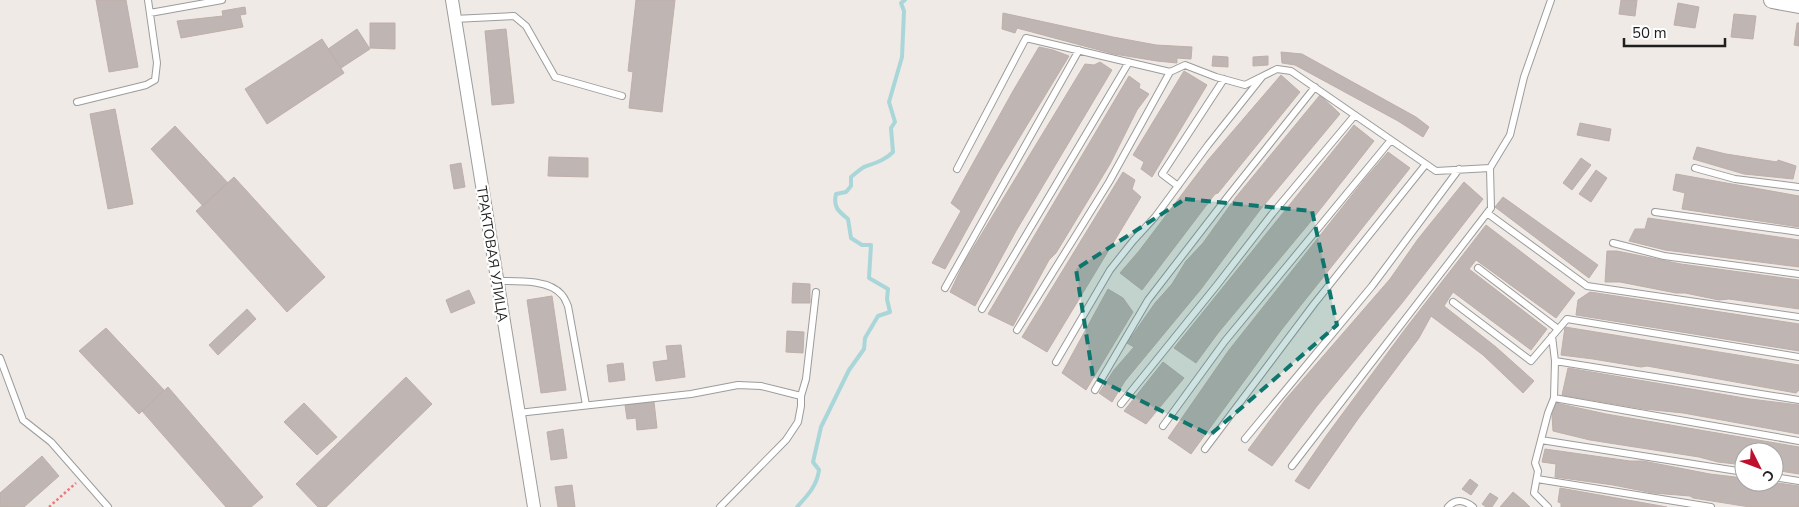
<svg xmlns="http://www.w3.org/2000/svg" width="1799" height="507" font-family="'Nunito Sans',sans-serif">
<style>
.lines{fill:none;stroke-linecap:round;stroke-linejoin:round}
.stream{stroke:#a9d6d9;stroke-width:4}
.building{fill:#bfb5b2;stroke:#bfafa9}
.service-casing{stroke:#9c9c9c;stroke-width:8}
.minor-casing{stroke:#9c9c9c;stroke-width:14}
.tertiary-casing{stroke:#9c9c9c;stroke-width:18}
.path{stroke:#ef767f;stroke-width:2.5;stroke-dasharray:2.5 2.5;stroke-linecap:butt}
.service{stroke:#fff;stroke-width:6}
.minor{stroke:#fff;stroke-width:12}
.tertiary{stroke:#fff;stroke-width:16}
.marked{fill:#0f766e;fill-opacity:0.2;stroke:#0f766e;stroke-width:4;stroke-dasharray:10 6;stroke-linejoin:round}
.labels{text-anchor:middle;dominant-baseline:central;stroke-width:4.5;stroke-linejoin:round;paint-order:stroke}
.street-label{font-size:14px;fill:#1f1f1f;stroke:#fff}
</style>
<rect width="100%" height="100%" fill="#efeae5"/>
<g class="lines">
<!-- stream -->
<path class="stream" d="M797,507C807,496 817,486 819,470L813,462L821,427L849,370L864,349L865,338L878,316L890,312L887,299L888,289L869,278L871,245H862L851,238L848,219C838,211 833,207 836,194L846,192L851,186V177C855,174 859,170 864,167C875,163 884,161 893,152L891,128L895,122L889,102L902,57L904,11L901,3L905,0"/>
</g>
<!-- building -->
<path class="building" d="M96,0H126L138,67L109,72Z
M636,0H675L662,112L629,108L633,72L628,71Z
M1621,0H1637L1635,16L1619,14Z
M1678,3L1699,7L1695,28L1674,25Z
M245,7L246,14L240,15L243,27L181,38L177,21L223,16L222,11Z
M1003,13L1113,37L1156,45L1192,47L1191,59L1177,58V63L1157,61L1114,54L1017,28L1015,33L1002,29Z
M1734,14L1756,16L1753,39L1731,37Z
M370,23H395V49L370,48Z
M1797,23H1799V46L1794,45Z
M357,29L370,49L341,68L328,49Z
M506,29L514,103L492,105L485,31Z
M322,39L344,73L267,124L245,89Z
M1039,47L1053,50L1069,56L998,173L945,269L932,263L961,211L951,203L1013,91Z
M1281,52L1302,54L1416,117L1429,127L1423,137L1398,121L1295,65L1282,63Z
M1213,56L1228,57V67L1212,66Z
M1268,56V65L1253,66V57Z
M1100,62L1112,70L1016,231L975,306L950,292L964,263L1085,64L1094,65Z
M1184,71L1207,85L1152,177L1141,169L1144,162L1133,155Z
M1281,75L1300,92L1218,193L1215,194L1142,290L1120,273L1139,251L1208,160Z
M1129,76L1140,84L1139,88L1149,94L1137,110L1110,164L1056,253L1049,260L1013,326L988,314Z
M1320,95L1340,114L1260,210L1201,289L1125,381L1112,402L1099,393L1114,370L1134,347L1127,343L1155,303L1172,284L1186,261L1203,243L1236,197Z
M115,109L133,204L108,209L90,114Z
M1580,123L1611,129L1609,141L1577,135Z
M1354,125L1374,141L1307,226L1218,333L1196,363L1174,348Z
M175,126L228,183L203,206L151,149Z
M1697,147L1726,154L1777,162L1778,160L1796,166L1793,179L1744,174L1693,159Z
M1388,152L1410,168L1282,329L1191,454L1168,438L1229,350L1364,180Z
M549,157L588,158V177L548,176Z
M1581,158L1591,165L1572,190L1563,183Z
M461,163L465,187L454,189L450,165Z
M1596,170L1607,178L1591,202L1579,194Z
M1123,172L1135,180L1132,189L1141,197L1047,352L1022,337Z
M1676,174L1799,196V227L1682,209L1685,193L1673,190Z
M234,177L325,277L287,312L196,211Z
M1464,182L1483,199L1402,303L1317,406L1272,466L1248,450L1285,400L1390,279L1418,239Z
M1503,197L1598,265L1589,278L1495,207Z
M1648,218L1799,240V267L1665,250L1629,241L1635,229H1645Z
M1486,225L1575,293L1556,318L1476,260L1469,269L1547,329L1531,350L1453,292L1444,306L1496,347L1534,381L1523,393L1483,355L1431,316L1419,338L1358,419L1309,489L1295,481L1326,436L1406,328Z
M1607,251H1617L1681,264L1799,280V309L1729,299L1719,300L1685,293H1676L1620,282H1605Z
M793,283L810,284V303H792Z
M1108,289L1123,298L1133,312L1086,390L1062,373Z
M469,290L475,303L451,313L446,300Z
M1590,292L1799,324V351L1576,315L1578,300Z
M552,296L566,390L541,393L527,300Z
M247,309L256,319L218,355L209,345Z
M1565,327L1799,365V390L1796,393L1647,366L1641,367L1593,359L1561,355Z
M106,328L164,390L139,414L79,351Z
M787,331L804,332L803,353L786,352Z
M681,345L685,377L656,381L653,362L668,360L666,346Z
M1163,362L1184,378L1146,424L1124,411Z
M623,363L625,380L609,382L607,365Z
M1568,368L1750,399L1799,405V434L1683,413L1644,409L1562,395Z
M406,377L432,404L326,507H318L296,484Z
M168,387L263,497L251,507H226L142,411Z
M654,402L657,428L637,430L636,418L627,419L625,405Z
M304,403L337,437L317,455L284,422Z
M1556,403L1606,414L1799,447V474L1774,470V452H1744V465L1718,462L1699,457L1590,440L1553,431L1552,415Z
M563,429L567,458L551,460L547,432Z
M1545,449L1630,461H1643L1710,474L1744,478V482H1770L1799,486V507H1750L1693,498L1690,496L1653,493L1613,485L1555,477L1556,464L1542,462Z
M42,456L59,476L24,507H0V493Z
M1470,479L1478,485L1471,495L1462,489Z
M572,485L575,507H558L555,487Z
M1560,488L1667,507H1561V503L1558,502Z
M1513,492L1525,502L1530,507H1500Z
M1490,493L1498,498L1492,507H1486L1482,504Z"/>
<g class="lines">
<defs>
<path id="service" d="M150,13L222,0
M454,19L514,16L526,26L555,77L622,96
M77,102L146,85L155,80L157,63L148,0
M1695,168L1735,179L1799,187
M957,169L1026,38L1170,72L1185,65L1216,77L1245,85L1277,69L1291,71L1436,171L1490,168
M1178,186L1162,174L1224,79
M1655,212L1799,232
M1487,213L1587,286L1799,317
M1613,243L1664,256L1799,274
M1478,268L1558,329
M497,281C516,281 549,279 562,295C565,298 566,302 568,306L586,405
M945,288L1079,50
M1453,302L1531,361L1567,319L1799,357
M982,309L1129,62
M1017,330L1109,182L1170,72
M0,358L23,420L51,442L108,507
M1555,361L1799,400
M1056,362L1110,270L1133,241L1155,217L1208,145L1262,77
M1095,390L1148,300L1229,195L1315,87
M801,396L806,379L816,292
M1554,398L1799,441
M1121,404L1217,285L1272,214L1355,115
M518,413L691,394L738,385L761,386L801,396V406L798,422L786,440L720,507
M1163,426L1225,341L1391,140
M1245,439L1372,286L1459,169
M1541,440L1744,472
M1205,449L1314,304L1426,164
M1292,466L1491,208L1490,168L1510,135L1524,77L1551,0
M1774,477L1799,481
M1537,479L1711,507
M1448,507C1456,498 1464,500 1473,507
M1548,507L1534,493L1538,471L1535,463L1548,413L1554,398L1555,361L1552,336"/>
<path id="minor" d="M452,0L534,507"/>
<path id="tertiary" d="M1772,0L1799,5"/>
</defs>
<!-- service casing -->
<use href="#service" class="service-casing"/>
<!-- minor casing -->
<use href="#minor" class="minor-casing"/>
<!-- tertiary casing -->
<use href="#tertiary" class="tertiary-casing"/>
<!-- path -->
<path class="path" d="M49,507L76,483"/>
<!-- service -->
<use href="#service" class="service"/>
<!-- minor -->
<use href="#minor" class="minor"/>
<!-- tertiary -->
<use href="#tertiary" class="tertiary"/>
</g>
<!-- marked area -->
<path class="marked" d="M1185,199L1312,211L1337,325L1210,435L1093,377L1076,269Z"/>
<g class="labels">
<!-- street labels -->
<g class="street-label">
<text transform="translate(492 254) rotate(81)">ТРАКТОВАЯ УЛИЦА</text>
</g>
</g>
<!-- north arrow -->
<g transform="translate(1759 467) rotate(132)"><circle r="24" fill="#ffffff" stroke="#a5a5a5"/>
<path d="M0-4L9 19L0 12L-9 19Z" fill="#be0f2e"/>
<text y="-8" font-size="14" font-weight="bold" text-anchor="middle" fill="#1f1f1f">С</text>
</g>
<!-- scale -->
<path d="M1624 38v8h101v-8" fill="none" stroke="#1f1f1f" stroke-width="2.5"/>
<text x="1632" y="38" font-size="15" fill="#1f1f1f" stroke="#ffffff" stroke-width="4" paint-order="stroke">50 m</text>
</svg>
